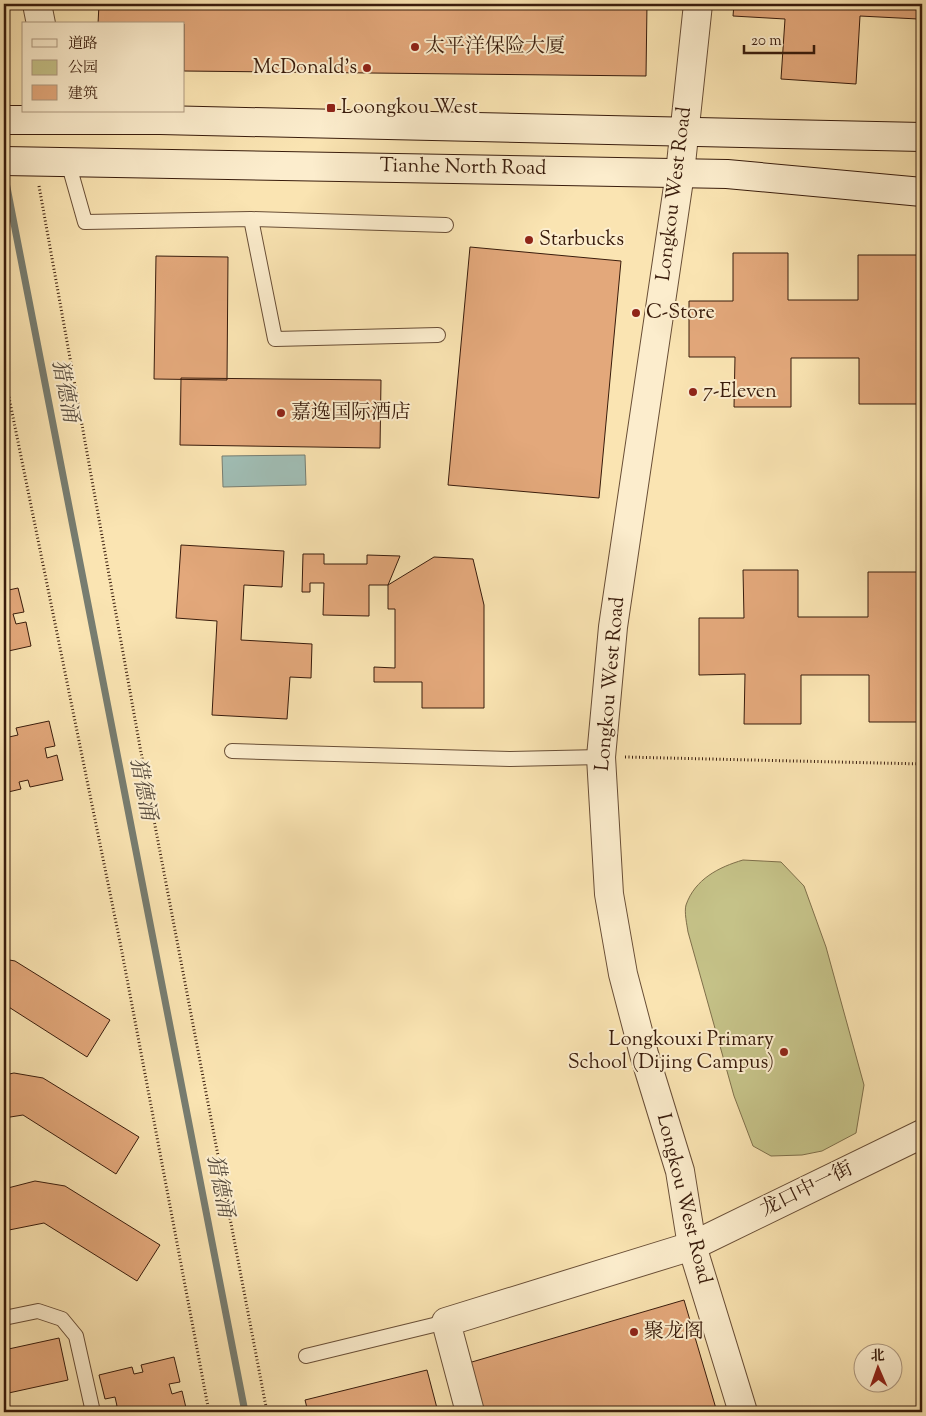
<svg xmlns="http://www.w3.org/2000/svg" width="926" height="1416" font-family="'Sorts Mill Goudy','Noto Serif SC',serif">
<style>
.green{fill:#c5c288;stroke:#7f6f4a}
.water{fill:#a0bdb4;stroke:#777d71}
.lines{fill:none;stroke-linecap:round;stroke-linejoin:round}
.stream{stroke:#777d71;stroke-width:7}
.building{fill:#e3a87b;stroke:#391c0c}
.service-casing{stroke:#694e36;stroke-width:16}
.minor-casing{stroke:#694e36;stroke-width:30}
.tertiary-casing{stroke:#694e36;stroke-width:30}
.secondary-casing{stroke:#391c0c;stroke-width:30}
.path{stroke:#391c0c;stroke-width:3;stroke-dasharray:1 2.5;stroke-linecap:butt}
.service{stroke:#fcedcd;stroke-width:14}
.minor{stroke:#fcedcd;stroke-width:28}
.tertiary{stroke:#fcedcd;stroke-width:28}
.secondary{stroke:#fcedcd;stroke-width:28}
.poi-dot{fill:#8f2418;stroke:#fcedcd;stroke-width:2}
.labels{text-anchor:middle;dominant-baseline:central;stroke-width:4;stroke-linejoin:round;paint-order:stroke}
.poi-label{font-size:20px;fill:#391c0c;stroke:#fcedcd;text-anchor:start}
.street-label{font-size:20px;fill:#391c0c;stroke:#fcedcd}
.water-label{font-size:21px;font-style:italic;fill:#584c3e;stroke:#fcedcd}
</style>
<rect width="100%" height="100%" fill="#fae4b2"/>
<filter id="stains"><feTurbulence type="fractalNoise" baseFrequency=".004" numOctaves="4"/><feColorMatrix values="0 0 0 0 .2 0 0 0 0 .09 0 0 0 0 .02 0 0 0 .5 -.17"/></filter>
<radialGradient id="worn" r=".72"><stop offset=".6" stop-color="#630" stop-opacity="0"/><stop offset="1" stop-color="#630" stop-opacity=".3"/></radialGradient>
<!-- green -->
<path class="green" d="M743,860L781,862L804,886L826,947L864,1085L856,1133L822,1151L802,1155L771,1156L753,1146L734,1096L688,932C687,925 684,912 686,905C695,879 719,867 743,860Z"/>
<!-- water -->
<path class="water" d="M305,455L306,485L223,487L222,456Z"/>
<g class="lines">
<!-- stream -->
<path class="stream" d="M4,172L245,1412"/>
</g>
<!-- building -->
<path class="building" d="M99,4H647L646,76L184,71V24H98Z
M734,4H919L918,19L860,16L856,84L781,79L785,19L733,16Z
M470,247L621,261L599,498L448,485Z
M733,253H788V300H858V255H922V404H859V358H791V407H734L735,357H689V301H733Z
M156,256L228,257L227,380L154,379Z
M181,378L381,380L380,448L180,445Z
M181,545L284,551L282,587L244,585L241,640L312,644L311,678L290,677L287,719L212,715L217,621L176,618Z
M303,554H324V564H367V555L400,556L388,585H369V616L323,615L324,583H310V592H302Z
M434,557L473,559L484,605V708H422V682H374V667L395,668V609H388V585Z
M743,570H798V617H868V572H922V722H869V675H801V724H744L745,674L699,675V618H744Z
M18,588L24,612L13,614L16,624L26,622L31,646L4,652V591Z
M49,721L55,746L45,748L47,758L57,755L63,780L30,787L28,780L19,782L21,789L4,793V732L7,731L9,737L18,735L16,728Z
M4,959L15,961L110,1020L87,1057L4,1004Z
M14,1073L43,1078L139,1137L116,1174L23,1115L4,1118V1075Z
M35,1181L65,1186L160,1245L137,1281L44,1223L4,1231V1189Z
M684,1300L717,1412H480L465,1364Z
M59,1338L68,1380L4,1394V1350Z
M174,1357L180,1382L169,1384L172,1394L182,1391L187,1412H108L107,1409L117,1406L115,1397L105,1399L99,1375L132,1367L134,1374L143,1372L141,1365Z
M427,1370L438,1412H308L305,1400Z"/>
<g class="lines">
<defs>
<path id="service" d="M68,162L85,222L251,219L446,225
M251,219L275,339L438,335
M232,751L510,759L601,757
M4,1318L38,1311L62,1319L76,1336L93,1412
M306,1356L446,1322"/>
<path id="minor" d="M37,4L41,24
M470,1412L446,1322L692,1246L922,1134"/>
<path id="tertiary" d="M698,4L680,173L613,627L601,757L609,894L623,974L644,1054L680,1171L692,1246L743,1412"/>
<path id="secondary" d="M4,120H160L922,137
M4,161L727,174L922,192"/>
</defs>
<!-- service casing -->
<use href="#service" class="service-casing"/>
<!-- minor casing -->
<use href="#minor" class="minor-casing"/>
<!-- tertiary casing -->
<use href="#tertiary" class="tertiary-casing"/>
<!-- secondary casing -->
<use href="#secondary" class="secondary-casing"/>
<!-- path -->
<path class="path" d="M39,186L140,747L267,1412
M4,373L121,947L209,1412
M625,757L922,764"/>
<!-- service -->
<use href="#service" class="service"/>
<!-- minor -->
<use href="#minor" class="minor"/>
<!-- tertiary -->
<use href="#tertiary" class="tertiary"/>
<!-- secondary -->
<use href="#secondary" class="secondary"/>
</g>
<!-- markers -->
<g class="poi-dot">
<circle cx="415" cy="47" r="5"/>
<circle cx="367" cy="68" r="5"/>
<rect x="326" y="103" width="10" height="10" rx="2.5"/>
<circle cx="529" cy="240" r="5"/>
<circle cx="636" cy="313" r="5"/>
<circle cx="693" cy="392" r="5"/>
<circle cx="281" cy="413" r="5"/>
<circle cx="784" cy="1052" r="5"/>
<circle cx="634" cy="1332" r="5"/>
</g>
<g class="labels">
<!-- poi labels -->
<g class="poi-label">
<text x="425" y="47">太平洋保险大厦</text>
<text x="357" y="68" text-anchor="end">McDonald's</text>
<text x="341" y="108">Loongkou West</text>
<text x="539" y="240">Starbucks</text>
<text x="646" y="313">C-Store</text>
<text x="703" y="392">7-Eleven</text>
<text x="291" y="413">嘉逸国际酒店</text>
<text x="774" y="1040" text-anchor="end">Longkouxi Primary<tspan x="774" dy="23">School (Dijing Campus)</tspan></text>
<text x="644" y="1332">聚龙阁</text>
</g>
<!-- street labels -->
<g class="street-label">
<text transform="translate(463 168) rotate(1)">Tianhe North Road</text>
<text transform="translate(675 194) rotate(-83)">Longkou West Road</text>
<text transform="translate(611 684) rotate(-85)">Longkou West Road</text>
<text transform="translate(807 1190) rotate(-26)">龙口中一街</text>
<text transform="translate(683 1199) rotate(76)">Longkou West Road</text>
</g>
<!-- water labels -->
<g class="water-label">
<text transform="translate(64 391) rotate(79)">猎德涌</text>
<text transform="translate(142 789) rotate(79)">猎德涌</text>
<text transform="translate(219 1186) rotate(79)">猎德涌</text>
</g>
</g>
<!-- margin -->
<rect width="926" height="1416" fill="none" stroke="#fae4b2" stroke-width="20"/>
<rect x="5" y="5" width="916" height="1406" fill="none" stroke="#391c0c" stroke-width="2.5"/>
<rect x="10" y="10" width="906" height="1396" fill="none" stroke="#391c0c"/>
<!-- legend -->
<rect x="22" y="22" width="162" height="90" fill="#fcedcd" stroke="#ae9980"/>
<rect x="32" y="39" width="25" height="8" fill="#fcedcd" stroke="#ae9980"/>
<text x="68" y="48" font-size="15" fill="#391c0c">道路</text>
<rect x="32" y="60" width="25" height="15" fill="#c5c288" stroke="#ae9980"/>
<text x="68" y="72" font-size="15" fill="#391c0c">公园</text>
<rect x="32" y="85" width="25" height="15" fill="#e3a87b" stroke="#ae9980"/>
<text x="68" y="98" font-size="15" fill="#391c0c">建筑</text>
<!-- north arrow -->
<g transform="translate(878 1368) rotate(358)"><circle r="24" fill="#fcedcd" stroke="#ae9980"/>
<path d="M0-4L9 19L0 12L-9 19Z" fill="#8f2418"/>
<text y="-8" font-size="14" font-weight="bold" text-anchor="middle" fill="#391c0c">北</text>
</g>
<!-- scale -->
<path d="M744 45v8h70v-8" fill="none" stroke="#391c0c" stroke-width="2.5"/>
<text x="751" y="45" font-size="15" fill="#391c0c" stroke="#fcedcd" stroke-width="4" paint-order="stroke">20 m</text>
<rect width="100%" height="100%" filter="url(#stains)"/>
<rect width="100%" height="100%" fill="url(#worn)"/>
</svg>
